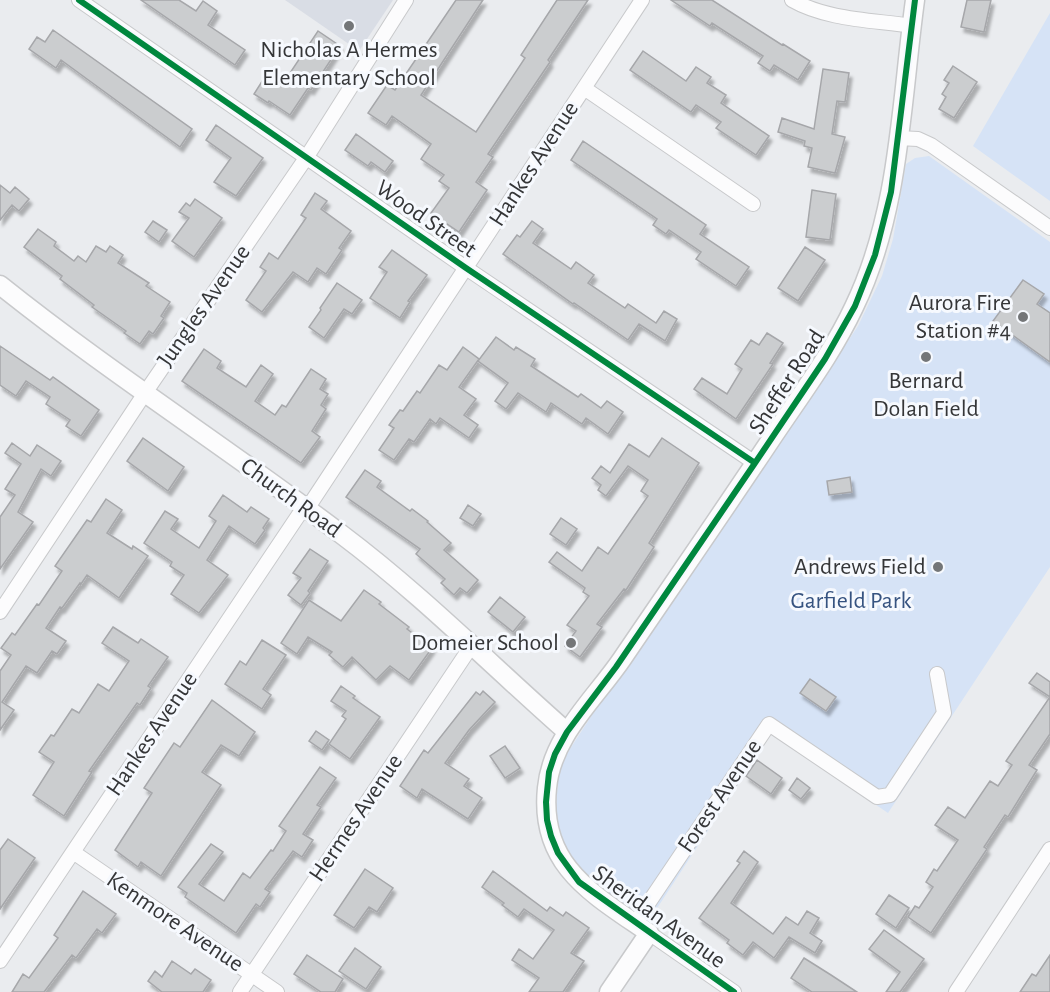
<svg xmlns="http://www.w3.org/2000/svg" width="1050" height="992" font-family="'Alegreya Sans',sans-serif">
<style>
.built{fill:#d9dde5}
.green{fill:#d6e3f6}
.building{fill:#cbcdcf;stroke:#a6a7aa;stroke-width:1.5;filter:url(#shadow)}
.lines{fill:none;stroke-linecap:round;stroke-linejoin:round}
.street-casing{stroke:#c8c9cb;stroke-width:16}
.secondary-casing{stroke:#c8c9cb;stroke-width:21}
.street{stroke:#fcfcfd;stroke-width:14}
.secondary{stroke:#fcfcfd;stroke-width:18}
.cycleway-casing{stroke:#f6f9fe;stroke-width:10}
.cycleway{stroke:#00873e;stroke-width:6}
.poi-dot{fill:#747678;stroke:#f6f9fe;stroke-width:2}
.labels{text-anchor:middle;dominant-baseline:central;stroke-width:6;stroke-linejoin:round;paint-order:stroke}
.poi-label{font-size:24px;fill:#353638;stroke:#f6f9fe;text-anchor:end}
.street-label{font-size:24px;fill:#353638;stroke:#f6f9fe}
.park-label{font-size:24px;fill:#365380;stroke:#f6f9fe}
</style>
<defs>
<filter id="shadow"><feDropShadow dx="3" dy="5" stdDeviation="1.5" flood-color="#0004"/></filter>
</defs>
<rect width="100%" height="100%" fill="#eaecef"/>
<!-- built -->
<path class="built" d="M285,0H393L359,51Z"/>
<!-- green -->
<path class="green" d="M1050,13V201L973,146Z
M929,156L1050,242V567L888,813L771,734L648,922L590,881L571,861L562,842L555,815L559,772L564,758L592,715L748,491L858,326L882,276L893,239L906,164L915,158Z"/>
<!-- building -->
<path class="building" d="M141,0H179L196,11L203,1L217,11L208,25L245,50L235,65Z
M456,0H483L421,95L476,132L525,58L521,55L557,0H588L548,60L550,62L488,154L493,157L476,182L487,190L459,232L431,213L449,188L439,181L444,175L421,159L431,144L392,116L386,125L368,113L387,85L395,90Z
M671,0H712L782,45L783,44L810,61L798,80L774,65L770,71L758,63L763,56L712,23L710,26Z
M967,0H991L984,32L961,27Z
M53,30L192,129L180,147L61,60L56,68L29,49L37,37L45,42Z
M318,31L340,46L311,90L308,88L290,115L269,101L268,103L254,94L266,75L282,85Z
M643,51L686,81L696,67L711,77L707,83L726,95L721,103L769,136L756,155L716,128L721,122L696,105L691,112L630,70Z
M953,66L977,82L954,118L939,109L946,97L942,94L949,83L944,80Z
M823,69L849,73L845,102L837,101L832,134L845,137L835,173L808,167L812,148L804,146L805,141L778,132L782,118L814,129Z
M216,125L263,158L236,196L214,182L231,158L206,140Z
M356,134L393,161L385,172L371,162L368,166L345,150Z
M583,141L706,225L700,234L749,267L736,286L696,259L701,252L669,230L666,234L653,225L657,219L571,160Z
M0,185L10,193L15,187L29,199L19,211L12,205L0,220Z
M812,190L836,194L830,240L806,237Z
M315,193L327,201L321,209L351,231L339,248L342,250L326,274L317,268L308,282L293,272L262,312L246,300L266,271L260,267L269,253L278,259L306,218L301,215Z
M195,199L222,218L194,257L172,241L189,218L179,212L186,203L190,206Z
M153,221L167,230L159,242L145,232Z
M532,221L543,229L533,243L571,269L576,262L594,275L588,283L625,308L628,304L656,323L664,311L677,319L665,341L639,324L628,340L574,303L573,304L503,254L517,235L520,237Z
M38,229L56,242L54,246L74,261L78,256L86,262L96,246L106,252L110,246L123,255L118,263L149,283L146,286L170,302L161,316L164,318L153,334L149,331L140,344L124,333L126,331L92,307L94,305L60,279L62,276L24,247Z
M805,247L825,260L798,301L778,288Z
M392,250L427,275L408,301L410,302L400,318L370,298L387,272L379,267Z
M1023,280L1044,294L1037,304L1050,313V362L993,321Z
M337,283L362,300L352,314L344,309L324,338L309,327L321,310L320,308Z
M767,333L783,343L770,363L773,364L736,419L694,389L702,378L727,394L742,369L735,364L751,340L759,345Z
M496,337L514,350L516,347L535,359L531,366L578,397L581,394L601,408L607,401L623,412L608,434L586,418L582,424L551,403L546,412L518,393L506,409L495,401L508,383L478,361Z
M0,346L50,380L53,377L99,410L81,436L66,426L70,420L46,404L50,397L26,381L16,396L0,385Z
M463,347L479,359L459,387L476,399L464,415L478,425L469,438L440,418L436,424L430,419L414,442L409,439L394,460L379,450L394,428L389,425L400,410L403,411L417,391L420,393L439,365L447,370Z
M204,349L221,361L217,368L246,387L261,365L273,374L255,401L275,415L282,405L286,407L311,369L326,379L320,389L328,394L321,405L326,409L312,431L320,437L301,463L182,381Z
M143,438L184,467L168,491L127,461Z
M662,438L699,463L649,543L654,547L626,590L624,589L597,624L602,627L580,657L565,646L576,631L567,625L589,596L583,592L585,588L549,562L557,552L582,571L598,547L608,554L648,496L641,491L648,480L628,466L606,496L598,490L601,485L592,478L601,466L610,473L629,444L649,457Z
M12,443L30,456L37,445L61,461L51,476L41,469L18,512L33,522L0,569V517L15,495L5,489L21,464L5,453Z
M365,470L381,481L377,487L410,511L412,509L428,521L427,522L451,543L444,550L478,580L467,593L460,588L454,595L441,583L445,579L416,554L420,549L346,497Z
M850,477L852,492L829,495L827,481Z
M223,495L247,512L251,507L269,519L263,528L265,530L255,544L229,526L207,560L228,575L199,613L171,594L184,575L170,566L172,562L144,543L165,511L178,519L171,529L199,548L216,521L209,516Z
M106,499L122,510L107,533L132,549L133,546L148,556L119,598L87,575L81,584L80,583L62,608L60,607L46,628L66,641L57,654L52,651L37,673L26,666L2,702L14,710L0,730V671L11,655L1,648L12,633L15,635L37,604L39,605L62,571L55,566L87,520L91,522Z
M468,505L481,514L473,526L460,518Z
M561,518L577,529L566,545L550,534Z
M310,549L328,561L308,591L310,593L301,605L288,595L301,578L293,573Z
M364,590L381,602L379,604L409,627L407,629L432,648L409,680L390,666L376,680L352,657L343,667L329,655L332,652L308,637L297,654L281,643L309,600L341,621Z
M500,597L525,617L513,632L488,612Z
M113,627L138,643L141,639L168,657L148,686L151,688L140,705L137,703L89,771L92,772L64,816L33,795L54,762L39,752L51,735L54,736L72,709L79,713L98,684L109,691L129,661L102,643Z
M262,640L286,655L263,689L271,695L262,709L225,684L240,661L246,665Z
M1037,673L1050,682V734L1029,765L1037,770L1008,817L1005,815L984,847L987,849L931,933L908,917L915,906L919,908L933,887L926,882L934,869L937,871L958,840L935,825L948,807L965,818L990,781L998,786L1012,765L1006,761L1050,697L1029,683Z
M810,679L836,697L826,711L800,693Z
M341,686L355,696L353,698L380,717L350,759L329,744L346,719L342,716L346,711L331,701Z
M483,691L495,702L469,730L445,763L469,779L464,786L482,798L468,819L422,789L417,798L400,786L424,750L428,753L476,692L480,695Z
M212,700L255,732L239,756L221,745L202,772L221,785L161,876L141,862L138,867L115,850L152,793L144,788L174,743L180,747Z
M316,731L329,740L322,750L309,741Z
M505,746L520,768L505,778L490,756Z
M757,760L782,778L771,794L746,776Z
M320,767L336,778L317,805L321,807L303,834L313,840L302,857L293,851L265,889L270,892L260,907L256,904L236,933L185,897L187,893L178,887L211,844L223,852L199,884L224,901L243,873L250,878L271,850L273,851L286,831L279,826Z
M797,778L810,788L801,799L789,790Z
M8,839L35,858L0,909V850Z
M744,851L758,862L731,903L773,934L786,917L798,925L807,911L819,918L810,933L822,941L815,953L789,937L774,958L753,942L743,955L727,943L729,940L699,918L740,863L737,861Z
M365,869L393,888L377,912L369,907L354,928L334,915Z
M493,871L547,911L550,907L563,916L566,912L589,928L571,953L584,961L563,992H529L539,978L512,960L519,949L533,959L554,930L524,909L518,917L502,905L504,903L482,887Z
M83,891L116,914L102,933L97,929L76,958L72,955L44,992H12L23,974L29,978L58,938L54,935Z
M889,895L909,908L896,928L876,914Z
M884,930L924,959L900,992H886L900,972L869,949Z
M355,948L381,967L366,989L339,971Z
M307,955L343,979L335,992H321L294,974Z
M1050,955V992H1020L1032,974L1036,976Z
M804,958L831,975L857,992H812L791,978Z
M172,961L191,974L195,969L211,980L203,992H162L148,981L155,971L162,977Z"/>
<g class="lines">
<defs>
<path id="street" d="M79,0L466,268L755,463
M792,0C827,20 873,20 912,26
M584,88L753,204
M898,138L918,139L931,145L1050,228
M307,509L642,0
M0,612L145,393L306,158L406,0
M73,852L277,992
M635,923L769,724L877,797L890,795L944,713L937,674
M649,933L734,992
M0,961L304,507
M240,992L472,645
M956,992L1050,849"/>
<path id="secondary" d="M0,285C110,373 229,449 341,534C421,594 492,666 567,732
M609,992L649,933C593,894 539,866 547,788C552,736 594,700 622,659C673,584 724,510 774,435C802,393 833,352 854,307C900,212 901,102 915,0"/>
</defs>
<!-- street casing -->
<use href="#street" class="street-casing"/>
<!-- secondary casing -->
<use href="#secondary" class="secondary-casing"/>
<!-- street -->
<use href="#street" class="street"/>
<!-- secondary -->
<use href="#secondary" class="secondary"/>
<defs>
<path id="cycleway" d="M79,0L466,268L755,463
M734,992L579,882L558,853L551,836L547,820L546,802L549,772L555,754L567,732L616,667L755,463L825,359L855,306L875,255L891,192L915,0"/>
</defs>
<!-- cycleway casing -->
<use href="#cycleway" class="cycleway-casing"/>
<!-- cycleway -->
<use href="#cycleway" class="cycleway"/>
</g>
<!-- markers -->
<g class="poi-dot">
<circle cx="349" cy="26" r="6"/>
<circle cx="1023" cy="317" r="6"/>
<circle cx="926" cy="357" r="6"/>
<circle cx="938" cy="567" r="6"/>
<circle cx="571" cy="643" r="6"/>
</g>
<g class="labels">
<!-- poi labels -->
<g class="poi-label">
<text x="349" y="50" text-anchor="middle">Nicholas A Hermes<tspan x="349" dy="28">Elementary School</tspan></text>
<text x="1011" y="303">Aurora Fire<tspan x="1011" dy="28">Station #4</tspan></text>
<text x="926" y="381" text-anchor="middle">Bernard<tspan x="926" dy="28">Dolan Field</tspan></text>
<text x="926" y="567">Andrews Field</text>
<text x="559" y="643">Domeier School</text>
</g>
<!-- street labels -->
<g class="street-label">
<text transform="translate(534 164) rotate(-57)">Hankes Avenue</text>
<text transform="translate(426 219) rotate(35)">Wood Street</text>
<text transform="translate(204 306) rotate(-55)">Jungles Avenue</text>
<text transform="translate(787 382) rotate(-57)">Sheffer Road</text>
<text transform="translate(291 498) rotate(36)">Church Road</text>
<text transform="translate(152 734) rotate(-56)">Hankes Avenue</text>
<text transform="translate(720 796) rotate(-56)">Forest Avenue</text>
<text transform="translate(356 818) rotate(-56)">Hermes Avenue</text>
<text transform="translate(659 917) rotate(36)">Sheridan Avenue</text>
<text transform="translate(175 922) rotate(34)">Kenmore Avenue</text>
</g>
<!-- park labels -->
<g class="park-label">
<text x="851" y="601">Garfield Park</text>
</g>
</g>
</svg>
